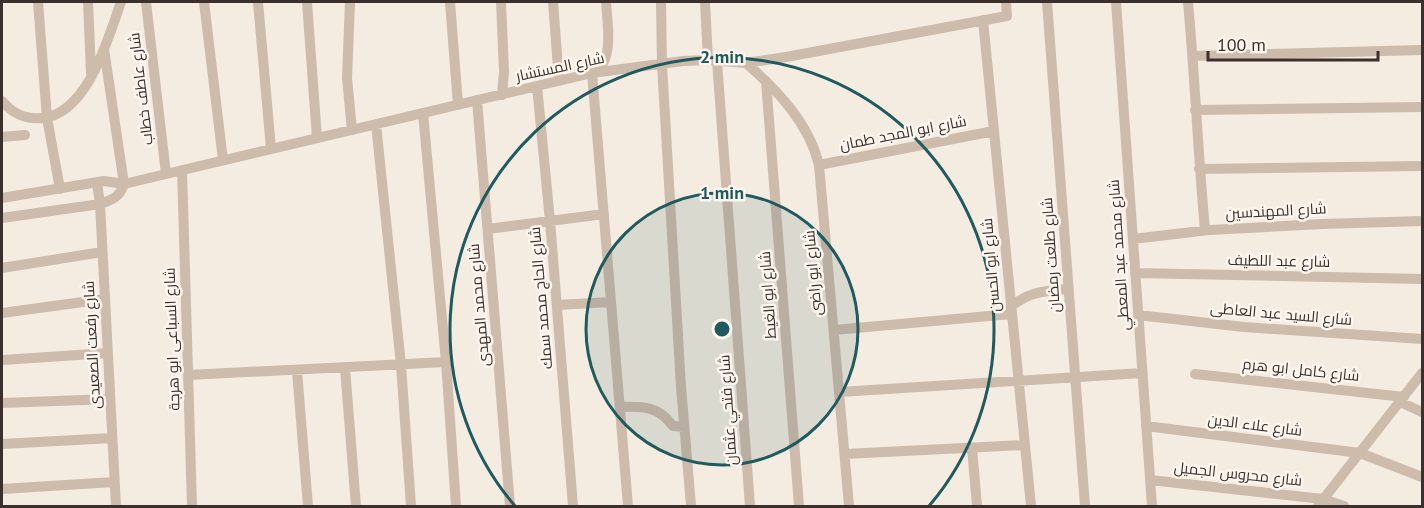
<svg xmlns="http://www.w3.org/2000/svg" width="1424" height="508" font-family="'PT Sans',Cairo,sans-serif">
	<style>
		.lines { fill: none; stroke-linecap: round; stroke-linejoin: round }
		.minor { stroke: #cdbbac; stroke-width: 10 }
		.ring { fill: none; stroke: #1f5a5e; stroke-width: 3 }
		.labels { text-anchor: middle; stroke-width: 5; stroke-linejoin: round; paint-order: stroke }
		.street-label { font-size: 15px; fill: #3b302b; stroke: #fbf5ee }
		.centre { fill: #1f5a5e; stroke: #fbf5ee; stroke-width: 3 }
		.ring-label { font-size: 18px; text-anchor: middle; font-weight: bold; fill: #1f5a5e; stroke: #fbf5ee; stroke-width: 5; stroke-linejoin: round; paint-order: stroke }
	</style>
	<rect width="100%" height="100%" fill="#f4ebe1"/>
	<g class="lines">
		<path class="minor" d="M38,2L47,118L60,189
			M88,2L91,73
			M146,2L166,174
			M204,2L223,160
			M258,2L271,149
			M307,2L317,138
			M350,2L347,78L352,130
			M450,2L458,105
			M501,2L504,72L502,95
			M553,2L559,81
			M606,2C607,18 612,49 603,63C600,67 596,70 592,73L628,506
			M661,2L662,65L681,387L691,506
			M705,2L708,60
			M1047,2L1085,506
			M1116,2L1152,506
			M1188,2C1195,78 1198,154 1205,230
			M983,20L1031,506
			M104,49L124,184
			M1193,56L1422,50
			M717,61L750,506
			M746,63C777,90 809,123 819,165L849,506
			M766,81L799,506
			M537,86L550,221L573,506
			M477,100L510,506
			M2,101C12,113 26,120 42,118C88,114 108,38 121,2
			M1195,110L1422,107
			M423,113L446,362L456,506
			M376,124L401,365L411,506
			M2,137L25,135
			M819,165L994,131
			M1199,169L1422,166
			M182,170L192,506
			M97,182L100,204L116,506
			M2,198L104,181L124,184L592,73L683,61L708,60L746,63L786,57L1007,16L1006,2
			M2,218L100,204C112,200 120,197 124,184
			M488,229L604,214
			M1133,239L1209,230L1322,224L1422,221
			M2,268L102,252
			M1135,273L1422,279
			M557,305L611,302
			M1010,307C1030,291 1045,291 1068,289
			M2,313L105,299
			M1138,315L1244,327L1422,339
			M834,330L1011,314
			M2,360L108,353
			M345,368L356,506
			M297,371L308,506
			M1195,374L1404,397
			M188,375L446,362
			M839,392L1142,373
			M1400,402L1422,412
			M2,403L110,399
			M620,407C643,406 658,406 673,426L684,427
			M1146,426L1360,453L1422,477
			M2,444L112,438
			M972,448L977,506
			M845,454L1025,445
			M1150,480L1323,499L1344,506
			M2,489L114,482
			M1318,506L1422,373"/>
	</g>
	<circle cx="722" cy="329" r="136" fill="#1f5a5e" fill-opacity=".12"/>
	<g class="ring">
		<circle cx="722" cy="329" r="136"/>
		<path d="M515 506A272 272 0 1 1 929 506"/>
	</g>
	<g class="labels">
		<g class="street-label">
			<text transform="translate(560 67) rotate(-12)" y="5">شارع المستشار</text>
			<text transform="translate(141 89) rotate(-97)" y="5">شارع عاطف خطاب</text>
			<text transform="translate(903 133) rotate(-11)" y="5">شارع ابو المجد طمان</text>
			<text transform="translate(1276 211) rotate(-3)" y="5">شارع المهندسين</text>
			<text transform="translate(1051 255) rotate(-94)" y="5">شارع طلعت رمضان</text>
			<text transform="translate(1119 255) rotate(-94)" y="5">شارع محمد عبد المعطي</text>
			<text transform="translate(1279 261) rotate(1)" y="5">شارع عبد اللطيف</text>
			<text transform="translate(991 265) rotate(-95)" y="5">شارع ابو الحسن</text>
			<text transform="translate(813 273) rotate(-95)" y="5">شارع ابو راضى</text>
			<text transform="translate(768 295) rotate(-94)" y="5">شارع ابو الغيط</text>
			<text transform="translate(541 298) rotate(-95)" y="5">شارع الحاج محمد سمك</text>
			<text transform="translate(479 305) rotate(-95)" y="5">شارع محمد المهدى</text>
			<text transform="translate(1281 314) rotate(5)" y="5">شارع السيد عبد العاطى</text>
			<text transform="translate(172 339) rotate(-92)" y="5">شارع السباعى ابو هرجة</text>
			<text transform="translate(92 345) rotate(-93)" y="5">شارع رفعت الصعيدى</text>
			<text transform="translate(1301 370) rotate(6)" y="5">شارع كامل ابو هرم</text>
			<text transform="translate(728 410) rotate(-94)" y="5">شارع فتحي عثمان</text>
			<text transform="translate(1255 425) rotate(7)" y="5">شارع علاء الدين</text>
			<text transform="translate(1238 474) rotate(6)" y="5">شارع محروس الجميل</text>
		</g>
	</g>
	<circle cx="722" cy="329" r="9" class="centre"/>
	<g class="ring-label">
		<text x="722" y="63">2 min</text>
		<text x="722" y="199">1 min</text>
	</g>
	<rect width="1424" height="508" fill="none" stroke="#3b302b" stroke-width="6"/>
	<path d="M1208 51v9h170v-9" fill="none" stroke="#3b302b" stroke-width="3"/>
	<text x="1217" y="51" font-size="18" fill="#3b302b" stroke="#fbf5ee" stroke-width="4.5" paint-order="stroke">100 m</text>
</svg>
